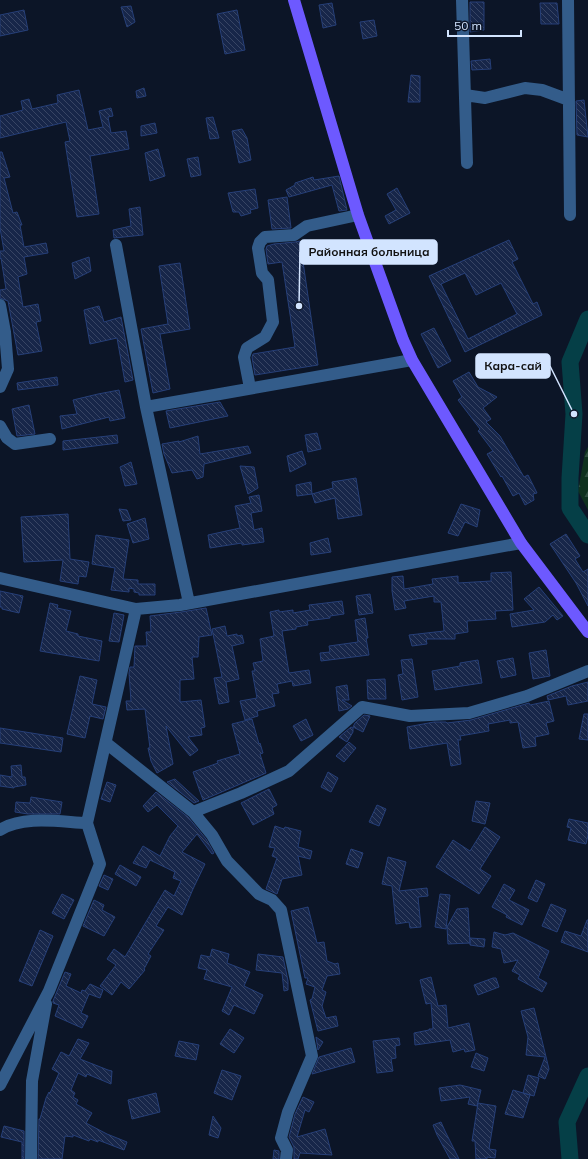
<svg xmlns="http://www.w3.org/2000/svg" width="588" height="1159" font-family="Mulish,sans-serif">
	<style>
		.forest { fill: url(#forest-firs) }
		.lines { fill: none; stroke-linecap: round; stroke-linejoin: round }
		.river { stroke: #053f47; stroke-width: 17 }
		.building { fill: url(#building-back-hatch); stroke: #263f78; fill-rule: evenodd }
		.minor { stroke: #335c8a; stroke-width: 12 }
		.major { stroke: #6d59ff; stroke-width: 12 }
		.leader { fill: none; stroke: #d2e4ff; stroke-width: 1.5 }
		.callout-dot { fill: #d2e4ff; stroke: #0c1527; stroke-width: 1.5 }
		.callout { fill: #d2e4ff; stroke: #d2e4ff; stroke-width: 1.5 }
		.callout-label { font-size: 12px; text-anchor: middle; font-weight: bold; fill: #111 }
	</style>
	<defs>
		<pattern id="forest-firs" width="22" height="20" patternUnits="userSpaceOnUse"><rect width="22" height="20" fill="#0f311f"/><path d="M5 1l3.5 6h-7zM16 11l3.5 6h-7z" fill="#314f41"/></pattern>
		<pattern id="building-back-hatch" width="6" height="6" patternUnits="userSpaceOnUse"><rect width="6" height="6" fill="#172649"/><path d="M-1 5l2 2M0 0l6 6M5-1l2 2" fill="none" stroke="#384564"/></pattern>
	</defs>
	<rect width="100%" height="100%" fill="#0c1527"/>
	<path class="forest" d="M588,447V510L578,491L585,452Z"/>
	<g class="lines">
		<path class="river" d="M588,319L570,362L574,414L570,478V508L588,535
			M570,1159L567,1122L588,1076"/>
	</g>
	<path class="building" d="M470,2H484V30L470,32Z
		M332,3L336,25L323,28L319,5Z
		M540,3H557L559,24H541Z
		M131,6L135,22L127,27L121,7Z
		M24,10L28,30L0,36V15Z
		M237,10L245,50L225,54L217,14Z
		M374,20L377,36L363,39L360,22Z
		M490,59L491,69L472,70L471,61Z
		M411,75L420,76V102H408Z
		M144,88L146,96L137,98L136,91Z
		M79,90L88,130L103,127L99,111L111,108L113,116L108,117L111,133L126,131L129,149L90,156L99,214L77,217L65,142L70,141L66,122L0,138V116L23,110L21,101L29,99L32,109L58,103L57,95Z
		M584,100L588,137L577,135L576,101Z
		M213,117L219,138L210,139L206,118Z
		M155,123L157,133L141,136V126Z
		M242,129L247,138L251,160L239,163L232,131Z
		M158,149L165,176L150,181L145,153Z
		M0,152H2L10,177L4,178L13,213L17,212L22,225H20L24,247L46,243L48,253L24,257L27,274L18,277L23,307L38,304L41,321L36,322L42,351L18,355L8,301L0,298V290L6,289L1,258L0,259V251H4L0,228Z
		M198,157L201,175L191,177L187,159Z
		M339,176L347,210L339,211L332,185L289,197L286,190L295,185V183L313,177L314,180Z
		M397,188L410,213L389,224L385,216L396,210L387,194Z
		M255,189L258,208L250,210L251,213L241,216L239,212H233L228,193Z
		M287,197L291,228L272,229L268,200Z
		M140,207L143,235L114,238L113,230L131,226L129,209Z
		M509,240L518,259L512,262L533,304L537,302L542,315L465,352L429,276ZM465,273L476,295L501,283L517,314L468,339L441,284Z
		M300,241L318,365L255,375L252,357L253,354L295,347L282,262L268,264L266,249L267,246L274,244L295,242Z
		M89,257L91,271L75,279L72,263Z
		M180,263L190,329L160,334L170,389L153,393L141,329L168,324L159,266Z
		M99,306L104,322L121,317L133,380L125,382L117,338L90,344L84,310Z
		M434,328L451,361L438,368L421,334Z
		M469,372L478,387L497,397L483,408L491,419L486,422L500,436L524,477L528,475L537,493L533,494L534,500L525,505L519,493L513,496L502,476L501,477L487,454L493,451L478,431L480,429L458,400L462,397L453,381Z
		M57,377L58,385L18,390L17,383Z
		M119,390L125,418L110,421L109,417L62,429L60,416L77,414L73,400L98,394Z
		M220,402L228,416L170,428L166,411Z
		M29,405L35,434L17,436L12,409Z
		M317,433L321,449L308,452L305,435Z
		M117,435L118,443L63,450V441Z
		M198,436L200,454L248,446L251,453L204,464L203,477L197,479L192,470L172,473L164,454L162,444L179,441V442Z
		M302,451L306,464L290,472L287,456Z
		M131,462L137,484L125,486L120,467Z
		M240,466L254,467L258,488L248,494Z
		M356,478L362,515L338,519L335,498L315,503L312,494L333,488L332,482Z
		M311,482L312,494L297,496L296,485Z
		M259,495L262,511L251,513L254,530L262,528L264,542L242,545V543L210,548L208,535L240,528L235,506L251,503L249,497Z
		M461,504L480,510L477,527L465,522L458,536L448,533Z
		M119,509L127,510L131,520L123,521Z
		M68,514L70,559L89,562L86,577L79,576L78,584L60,581L63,560L24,562L21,517Z
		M145,518L149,539L133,543L127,524Z
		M566,534L580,556L575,559L583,572L588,569V606L576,583L550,544Z
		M96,535L129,540L123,579L138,580V584H155V595H139V593L134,592V589L129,588V592L111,590L115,568L92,564Z
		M328,538L331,552L311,555L310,543Z
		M511,572L513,610L495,611L496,619L467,621L468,632L455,634V639H426L427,644L412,646L409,635L444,631L441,602H434V596L404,601L406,608L395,610L392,591V577L403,576L404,589L433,584L432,579L458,576V583L491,581V573Z
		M539,587L563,616L557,620L553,615L545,622L512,627L510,614L534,610L524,599Z
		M0,591L23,596L19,613L2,609V607H0Z
		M370,594L373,613L359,615L356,596Z
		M342,601L344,614L330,616V618L307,621L308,625L296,627V629L282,631L289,673L309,670L311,683L293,686L292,681L277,684L279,693L272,694L275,706L257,711L258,716L245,720L240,701L257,698L252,671H255L253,663L263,661L260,639L274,636L270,612L279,610V612L293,610V613L310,610L309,605Z
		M50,603L58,605L57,608L71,611L66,631L78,634V636L102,641L99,661L40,651Z
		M206,608L212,635L199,637L198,657H192L194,679L180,680V702L201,700L205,727L201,728L202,735L188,737L198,750L190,756L166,726L173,764L157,773L151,761L148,748H150L145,709L127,710L126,701H131L129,673L130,667H134L135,646H147L146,632H151L150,616L181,612Z
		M114,613L124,615L119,642L109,641Z
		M365,618L368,638H366L369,655L321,661L320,653L330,652L329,646L358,642L355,620Z
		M225,626L227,636L237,634V636L242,635L244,643L232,646L239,679L226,682L229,702L219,704L214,678L222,677L212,629Z
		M546,650L550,676L533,679L529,653Z
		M513,658L516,675L501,678L497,661Z
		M412,659L418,697L402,700L398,675L403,674L401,660Z
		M478,660L482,683L435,690L432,671L460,666V663Z
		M80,676L97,680L92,704L106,707L103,719L90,716L85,738L67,734Z
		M385,679L386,699H368L367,680Z
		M588,682V701L568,705L566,696L548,700L547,696L572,686Z
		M347,685L349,700H342L352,706L348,709L339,711L336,687Z
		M549,701L554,721L546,723L549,734L535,737L536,746L523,748L518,722L510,723V720L488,724L489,731L460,736L461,740H458L461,764L451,766L447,743L410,749L407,727L434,722H446L447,723L471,720L529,703L530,705Z
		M584,714H588V740L579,739Z
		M364,715L370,716L363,732L353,727L355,723Z
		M252,719L259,744L260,743L263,753L260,754L266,773L203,800L193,772L218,763L217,761L240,754L232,724Z
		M306,719L313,735L301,741L293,726Z
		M351,727L353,728V732L347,742L339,737Z
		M0,728L63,738L61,752L0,743Z
		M349,742L356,748L344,762L336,756Z
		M21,765L22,777H25L26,785L14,787V788L0,786V775L12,777L11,766Z
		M328,772L338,778L331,792L321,787Z
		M175,779L199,801L194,803L167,782Z
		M107,782L116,785L110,802L101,799Z
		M269,789L277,805L272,808L274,814L253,825L241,803Z
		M156,792L188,817L206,839L214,853L212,854L197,834L182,852L205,864L193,889L182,915L168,907L156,926L164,930L148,954L151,956L144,969L145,970L129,989L121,982L112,995L100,986L116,965L107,959L114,949L125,957L165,890L174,896L181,881L173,878L175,872L150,860L146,868L133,863L143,846L160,856L170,836L178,826L157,805L148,812L143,806Z
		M31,797L62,802L60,814H28L15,812L16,802L30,803Z
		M476,801L490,803L485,824L472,821Z
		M377,805L386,809L379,826L369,822Z
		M569,819L588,823V835L586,844L568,840L571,828L567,827Z
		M275,826L284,829L285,827L301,831L298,847L312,851L310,859L298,856L302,875L282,879L277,894L266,889L277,858L272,856L275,848L269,847Z
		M485,827L500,837L480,869L491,876L479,894L436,867L453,840L470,851Z
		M351,849L363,853L358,868L346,864Z
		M388,857L406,862L399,891L427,888L428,896L418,897L421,927L410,928L409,922L396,924L392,886L382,884Z
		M120,865L141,877L136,886L115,874Z
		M104,875L113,879L108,890L99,886Z
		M536,880L545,884L537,902L528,898Z
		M504,884L515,890L509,900L529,910L522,925L506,917L507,915L492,907Z
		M62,894L74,900L64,919L52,913Z
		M440,894L450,895L446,929L435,927Z
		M94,900L104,905L102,910L115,917L104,936L83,926Z
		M551,904L566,910L557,932L542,926Z
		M308,907L317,943L324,942L327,961L335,964L338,963L340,974L327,976L322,990L326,992L322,1006L326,1018L336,1016L338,1026L318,1031L310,1000L312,999L315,987L306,984L308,978H305L291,911Z
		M468,908L470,943L448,944L447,927L457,909Z
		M587,920H588V952L561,942L565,931L581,936Z
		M40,930L53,936L32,986L19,981Z
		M494,932L505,935L513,933L549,951L538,978L547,983L542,992L518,979L520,975L512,971L518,960L504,963L501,949L492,947Z
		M470,938L485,939L484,947L470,945Z
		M212,949L229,954L227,963L250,972L244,986L263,995L254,1014L234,1005L229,1015L222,1011L232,987L204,979L207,970L198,968L201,955L210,957Z
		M258,954L283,957L288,981V990L284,991L282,973L256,970Z
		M65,972L71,974L66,986L81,993L82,990L85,991L90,984L103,990L100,998L89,994L81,1013L88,1016L82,1028L55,1016L59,1005L53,1003V1001Z
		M431,977L438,1006L446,1005L448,1028L469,1023L475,1050L465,1052L464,1049L453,1052L450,1040L415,1045L414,1033L429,1030V1029H433L431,1003L426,1004L420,980Z
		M493,978H496L499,987L478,995L474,985Z
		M534,1008L549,1069L545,1079L538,1076L545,1057L526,1055L528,1037L521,1011Z
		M230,1029L244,1038L234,1053L220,1044Z
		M316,1037L323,1042L318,1050Z
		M399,1038L400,1045L395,1046L396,1058L391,1059L393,1071L377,1073L373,1041Z
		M78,1039L89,1043L80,1059L108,1070L112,1071L111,1084L87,1074L86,1077L78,1073L71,1090L75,1093L73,1097L78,1100L76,1104L92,1113L86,1123L107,1134L127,1142L124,1150L98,1140V1142L90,1139L89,1141L73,1135V1137L65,1136L62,1159H38L39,1119H40L46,1098L49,1092L50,1093L59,1073L52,1069L61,1052L69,1056Z
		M179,1041L199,1045L196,1060L175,1056Z
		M351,1048L355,1062L312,1074L319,1057Z
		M476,1053L488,1058L484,1071L471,1067Z
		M222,1070L241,1076L232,1100L214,1093Z
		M528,1075L539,1078L534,1096L523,1093Z
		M460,1085L481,1090L477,1106L468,1104L470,1097L441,1101L439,1088Z
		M513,1090L530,1095L523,1118L505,1114Z
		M156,1093L160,1112L132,1119L128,1100Z
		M303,1097L314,1102L309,1112L305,1110L297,1137L325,1129L332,1155L300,1153L298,1159H294V1147L289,1137L295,1114Z
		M478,1103L496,1106L489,1149L496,1150L495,1158L487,1157V1159H476L475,1141H472Z
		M213,1116L221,1128L218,1138L209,1135Z
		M441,1122L445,1131L459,1159H450L437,1135L433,1125Z
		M4,1126L24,1131V1159H22V1142L1,1137Z
		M274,1150L279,1151V1159H273Z"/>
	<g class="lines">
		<path class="minor" d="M462,0L467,163
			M568,0L570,215
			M465,95L485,98L525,88L542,90L569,100
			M116,245L146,407L189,603
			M0,305L5,332L8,369L0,387
			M250,388L244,357L247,348L265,337L273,322L268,280L262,273L258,248L260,242L265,237L294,235L307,226L358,215
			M146,407L412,360
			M0,426L7,438L15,444L50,439
			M0,578L136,609L180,605L521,543
			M106,743L193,812L212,835L227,861L259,894L272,900L281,910L312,1056L288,1112L281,1138L287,1150L286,1159
			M193,812L241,793L289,771L362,707L410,716L469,713L527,696L588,671
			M0,830C23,815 61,822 87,823
			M0,1085L49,991L100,864L87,823L136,609
			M31,1159L32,1081L46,1004"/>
		<path class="major" d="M294,0L358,215L403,340L412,360L521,543L588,632"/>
	</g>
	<path class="leader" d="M299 306L300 252M574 414L550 366"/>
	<g class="callout-dot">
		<circle cx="299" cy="306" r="4"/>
		<circle cx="574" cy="414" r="4"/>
	</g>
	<g class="callout">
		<rect x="300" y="240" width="137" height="24" rx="4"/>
		<rect x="476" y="354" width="74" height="24" rx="4"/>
	</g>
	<g class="callout-label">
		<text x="369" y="256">Районная больница</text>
		<text x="513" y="370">Кара-сай</text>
	</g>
	<path d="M448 30v6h73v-6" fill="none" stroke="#d2e4ff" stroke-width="2"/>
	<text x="454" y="30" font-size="12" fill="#d2e4ff" stroke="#0c1527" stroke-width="3" paint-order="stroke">50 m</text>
</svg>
